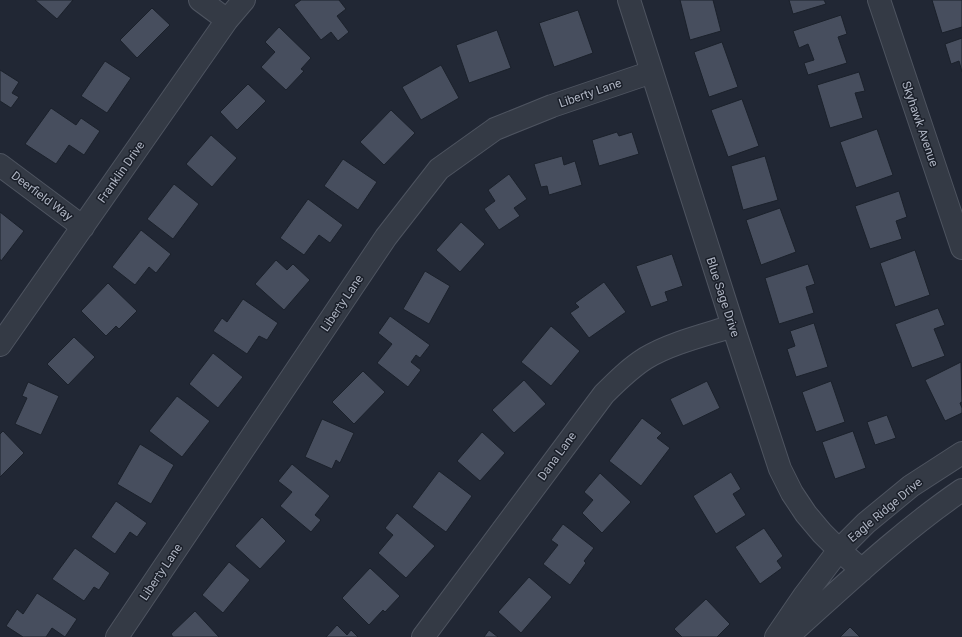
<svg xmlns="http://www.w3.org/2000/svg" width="962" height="637" font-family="Roboto,sans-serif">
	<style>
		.building { fill: #474e5e; stroke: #1b212b }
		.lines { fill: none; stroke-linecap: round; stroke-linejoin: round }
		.minor-casing { stroke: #4e5460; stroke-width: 24 }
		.minor { stroke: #343a45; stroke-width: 22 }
		.labels { text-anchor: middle; stroke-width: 3; stroke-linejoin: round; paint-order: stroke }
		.street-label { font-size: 12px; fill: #aeb4c2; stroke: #1a1f29 }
	</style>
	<rect width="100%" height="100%" fill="#212734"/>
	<path class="building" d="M35,0H73L57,19Z
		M301,0H339L346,9L337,16L349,32L338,41L331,32L321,40L294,5Z
		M680,0H713L721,31L690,40Z
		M789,0H824L826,4L793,14Z
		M932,0H962V27L942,33Z
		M152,8L170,25L137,58L120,40Z
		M578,10L593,53L554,67L539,23Z
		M841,15L847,34L838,37L847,63L808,75L804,63L814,60L808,44L799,48L793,31Z
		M279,27L311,58L301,69L304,71L286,90L261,67L275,52L265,42Z
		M497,30L511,68L469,83L456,45Z
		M962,38V72L959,61L951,64L945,44Z
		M722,42L738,87L709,97L694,52Z
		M105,61L131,78L107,113L81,96Z
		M441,65L459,98L421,120L402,87Z
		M0,70L19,82L12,93L19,97L11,108L0,101Z
		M859,72L865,91L855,93L863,118L830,128L817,85Z
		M248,84L266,101L237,130L220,112Z
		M742,99L759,146L728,157L711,110Z
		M51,108L76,125L81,118L100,131L84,155L69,145L56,164L25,144Z
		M391,110L415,133L384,165L360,142Z
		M877,129L893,175L856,188L840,142Z
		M617,132L619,136L632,132L639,154L599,166L592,140Z
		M211,135L237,158L212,187L186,164Z
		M562,156L564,165L575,161L582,185L549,195L547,186L541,187L534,164Z
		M765,156L778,200L743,210L731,166Z
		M343,159L377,182L358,210L324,186Z
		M509,174L527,199L514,208L520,216L499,230L484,209L495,201L488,190Z
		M174,184L199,204L173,239L147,219Z
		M899,191L907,217L896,221L902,239L870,249L855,206Z
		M308,199L343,225L330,243L319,235L304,255L280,238Z
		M780,208L796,252L761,265L746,220Z
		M0,212L24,231L1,261L0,259Z
		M461,222L485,244L460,272L436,250Z
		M141,230L171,254L156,273L149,267L135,285L112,267Z
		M915,250L930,295L895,307L880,263Z
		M672,254L683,286L665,292L668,301L651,307L636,266Z
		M276,260L287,270L293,264L310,280L284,310L255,284Z
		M808,264L815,284L806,287L814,313L779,324L765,278Z
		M425,271L450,286L429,324L403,309Z
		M604,282L626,312L589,338L570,313L579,307L575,303Z
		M108,283L137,311L119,329L116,326L106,336L81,311Z
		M243,299L278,323L267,340L259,336L247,354L213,331L222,318L227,322Z
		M938,308L945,325L934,329L945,356L912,368L895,324Z
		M390,316L430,345L420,358L416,355L411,362L421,370L408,387L377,363L392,344L378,333Z
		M814,323L828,367L796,377L787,349L795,346L790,331Z
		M551,326L580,351L551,386L521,362Z
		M74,337L95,357L68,385L47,364Z
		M213,353L243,377L218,408L189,384Z
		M961,362L962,402L960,403L962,408V413L945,421L925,380Z
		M363,371L385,392L354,424L332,402Z
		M524,380L546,404L514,433L492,410Z
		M707,381L720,408L683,426L670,399Z
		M831,381L845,422L816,432L802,392Z
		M28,382L59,396L41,435L15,424L27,398L22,396Z
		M177,396L210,421L182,457L149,431Z
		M887,415L896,438L875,445L867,422Z
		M642,418L662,433L657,438L670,448L641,486L609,461Z
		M322,419L354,433L340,463L336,460L332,469L305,457Z
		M3,431L24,453L0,477V434Z
		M853,431L866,468L835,479L822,442Z
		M482,432L505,453L480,481L457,461Z
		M140,444L174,465L151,504L117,484Z
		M292,464L330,496L315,515L321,520L311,532L280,506L292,492L278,481Z
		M439,471L472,496L446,532L412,507Z
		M731,472L741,489L733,494L746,515L716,534L693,496Z
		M600,473L631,502L602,533L582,513L593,500L584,492Z
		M116,501L147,523L137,537L130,532L115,554L91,537Z
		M397,513L435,546L406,578L378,553L393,535L385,528Z
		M262,517L286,541L260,569L235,546Z
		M563,524L594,548L584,561L586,563L570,585L543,564L558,545L551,540Z
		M764,528L783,556L777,561L782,568L760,584L735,547Z
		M75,548L110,573L99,590L94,587L84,601L52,579Z
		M229,562L250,580L223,613L202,595Z
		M370,568L400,596L385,612L383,610L369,625L342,598Z
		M529,577L552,597L521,633L498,612Z
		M37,593L77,619L65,637L52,628L46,637H23L6,626L17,609L23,614Z
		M706,599L730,624L717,637H682L674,629Z
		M195,611L219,637H173L171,634Z
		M337,625L347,635L351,630L358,637H326Z
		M850,627L860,637H840Z
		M489,630L498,637H484Z"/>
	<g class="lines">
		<defs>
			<path id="minor" d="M200,0L227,20
				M629,0L733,326L780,469L792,493L806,514L822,533L839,550L862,570
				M879,0L962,248
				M0,165L83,227
				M0,345L227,20L244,0
				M117,637L386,237L439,169L495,129L552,106L652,72
				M423,637L604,394C617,381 630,368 646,358C671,343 705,335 733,326
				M776,637L804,596L839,550L866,523L911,486L962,453
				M787,637C844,586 899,533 962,490"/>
		</defs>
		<use href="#minor" class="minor-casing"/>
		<use href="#minor" class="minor"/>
	</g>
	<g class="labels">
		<g class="street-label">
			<text transform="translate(590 93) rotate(-19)" y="4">Liberty Lane</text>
			<text transform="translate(920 124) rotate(71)" y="4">Skyhawk Avenue</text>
			<text transform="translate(121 172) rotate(-55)" y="4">Franklin Drive</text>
			<text transform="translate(42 196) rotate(37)" y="4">Deerfield Way</text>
			<text transform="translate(723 297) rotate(72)" y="4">Blue Sage Drive</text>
			<text transform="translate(342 303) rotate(-56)" y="4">Liberty Lane</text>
			<text transform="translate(557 456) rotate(-54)" y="4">Dana Lane</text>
			<text transform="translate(885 510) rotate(-40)" y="4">Eagle Ridge Drive</text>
			<text transform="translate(161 572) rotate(-56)" y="4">Liberty Lane</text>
		</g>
	</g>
</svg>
